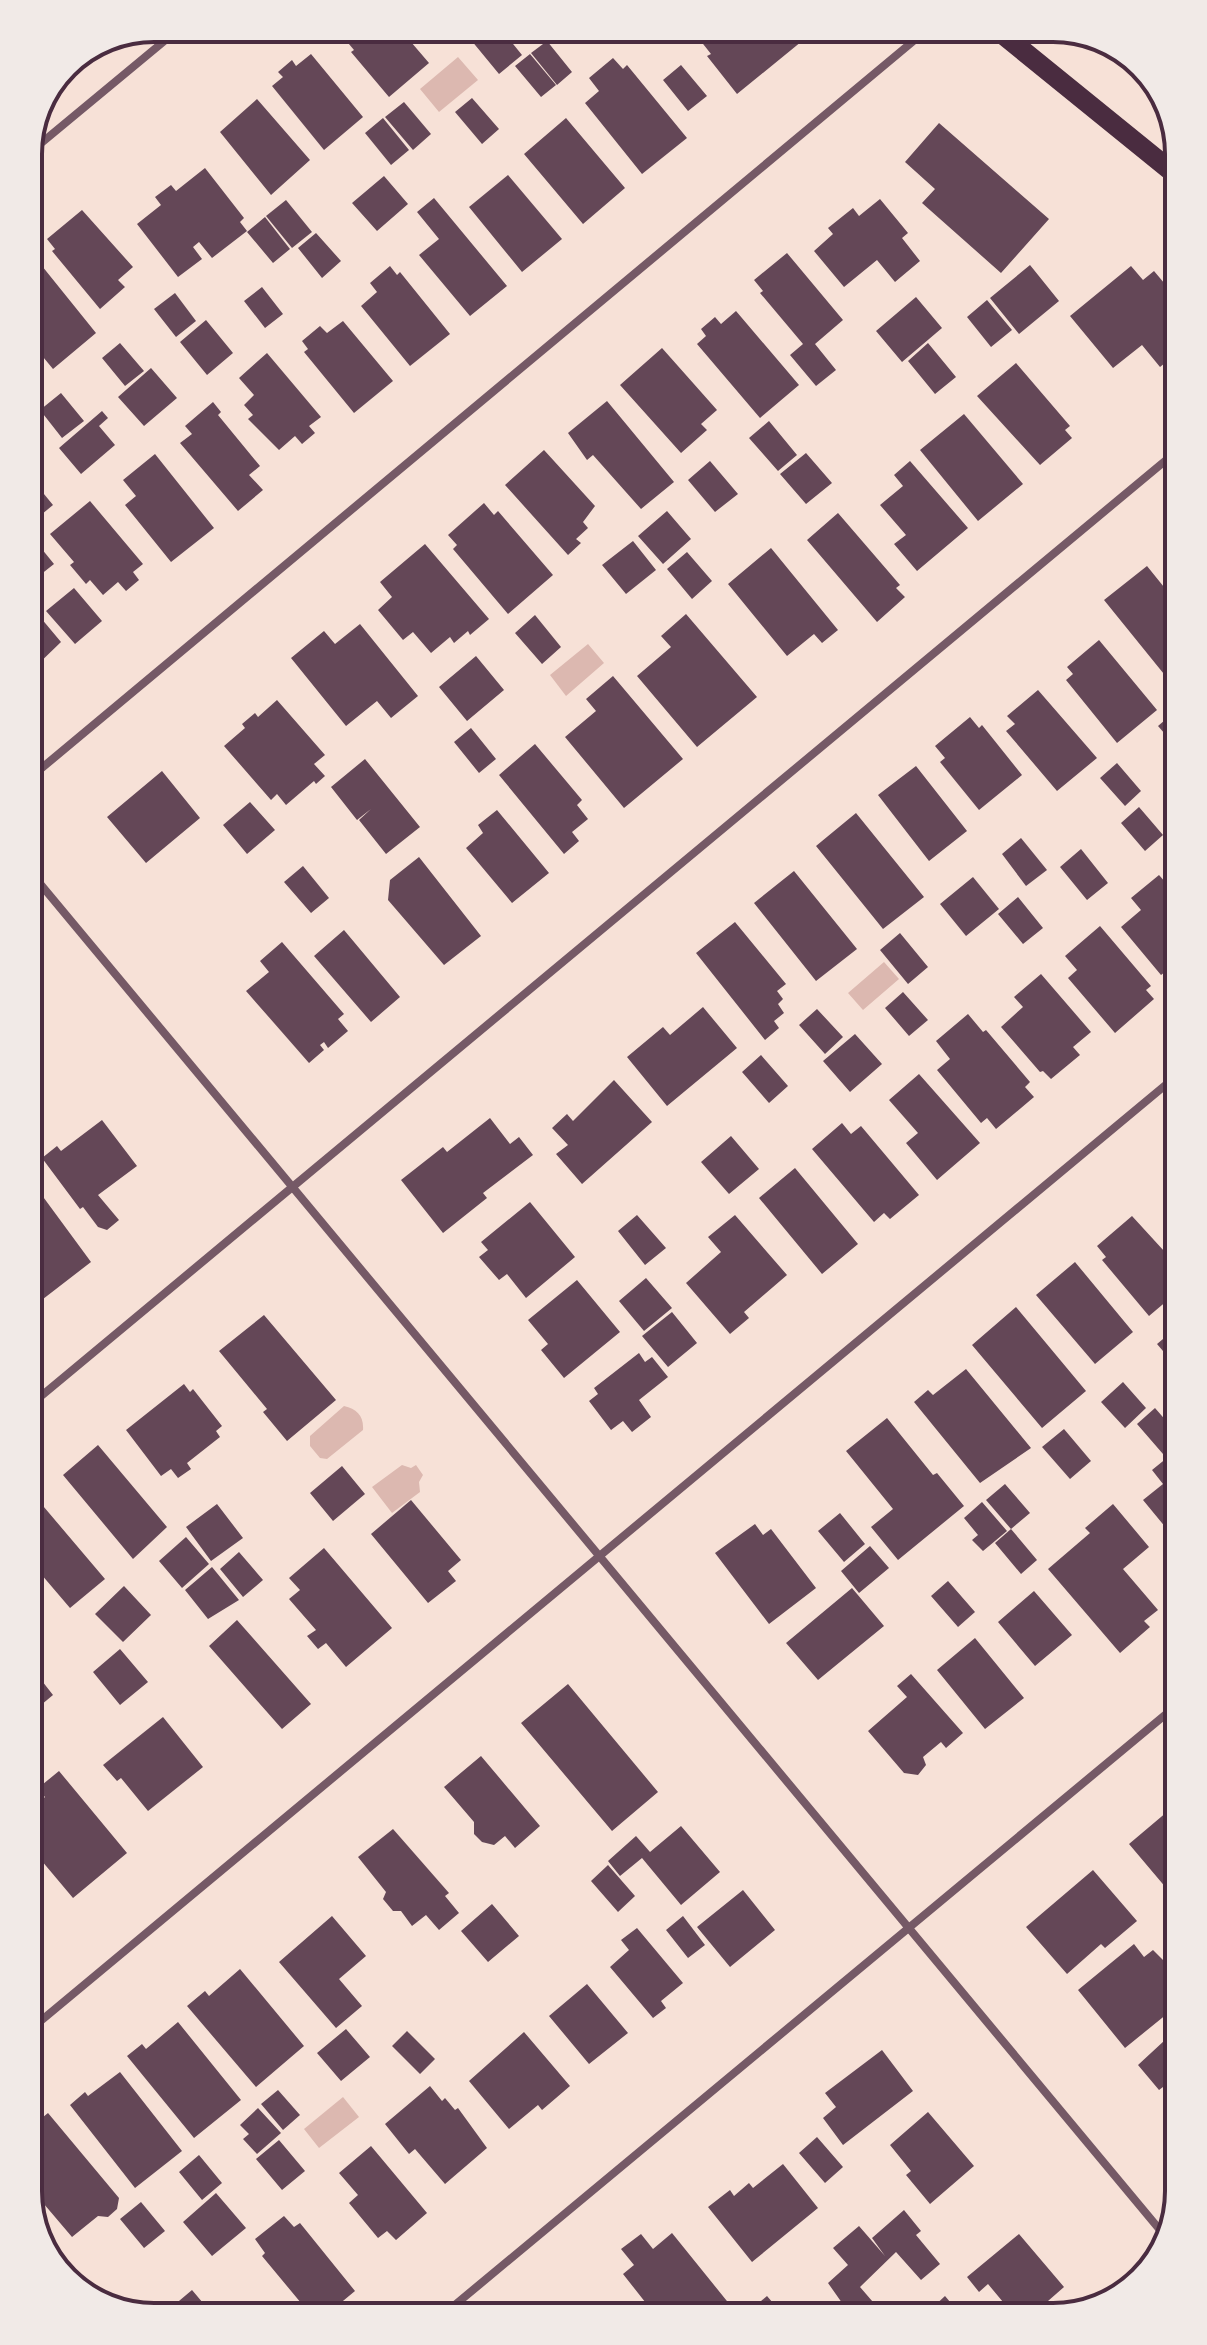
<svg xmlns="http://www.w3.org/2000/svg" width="1207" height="2345" font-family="Karla,sans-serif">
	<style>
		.water { fill: #dcb8b0 }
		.building { fill: #644757 }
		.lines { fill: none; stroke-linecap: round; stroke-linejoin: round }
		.minor { stroke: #755966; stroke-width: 8 }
		.primary { stroke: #4a2c40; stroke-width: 20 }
		.rim { fill: none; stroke: #4a2c40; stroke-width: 4 }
	</style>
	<rect width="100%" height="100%" fill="#f7e1d7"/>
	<path class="water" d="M458,57L478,80L439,112L420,89Z
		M588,644L604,663L566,696L550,675Z
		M884,962L899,979L863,1010L848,993Z
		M344,1406C357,1409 364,1416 363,1430L327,1459L320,1458L310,1446V1436Z
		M402,1465L411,1468L416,1465L423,1475L419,1482L420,1492L392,1513L372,1487Z
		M343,2097L359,2117L319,2148L304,2129Z"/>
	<path class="building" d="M342,28H399L429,63L389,97L351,52L354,50L338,31Z
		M485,28H500L522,55L499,74L471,40Z
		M705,28H800L807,37L737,94L707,56L711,54L696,35Z
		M547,41L572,72L557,85L531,53Z
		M311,54L363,117L324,150L272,86L283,77L278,72L292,60L296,66Z
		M530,54L556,85L541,97L515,66Z
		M613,58L623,69L627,65L687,138L642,174L585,103L599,91L589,78Z
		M681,65L707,96L688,111L663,80Z
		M472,98L499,129L482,144L455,112Z
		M257,99L310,160L271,195L220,132Z
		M404,102L431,134L413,150L385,117Z
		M383,118L409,150L391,165L365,133Z
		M566,118L625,188L583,224L524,154Z
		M939,123L1049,219L1001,273L922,203L935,189L905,162Z
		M205,168L244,218L240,222L247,231L212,258L199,242L193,247L202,259L178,277L137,224L161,205L155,197L171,185L176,191Z
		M508,175L562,239L522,272L469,207Z
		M384,176L408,204L377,231L352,203Z
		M434,198L507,286L470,316L419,255L439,239L417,212Z
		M880,199L908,233L902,238L920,261L895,282L877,260L844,287L814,251L833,234L828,228L853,208L859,216Z
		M286,200L312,232L292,248L266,216Z
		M82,210L133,267L118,280L125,287L100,309L52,251L55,249L47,239Z
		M265,217L290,249L273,263L247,232Z
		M316,233L341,261L322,278L298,248Z
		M787,253L843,320L815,344L836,370L816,386L790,355L803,344L760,293L763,291L754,280Z
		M1030,265L1059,301L1019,334L990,298Z
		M42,266L96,333L53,369L29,340V277Z
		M390,266L397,275L400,272L450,334L410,366L361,306L377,292L370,283Z
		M1131,266L1143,280L1154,271L1170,290V359L1160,367L1142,345L1113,368L1070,316Z
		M262,287L283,314L265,328L244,301Z
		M175,293L196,321L176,337L154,309Z
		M916,297L942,328L902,362L876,331Z
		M987,300L1012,330L991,347L967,317Z
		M736,311L799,385L760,418L697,344L706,336L701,329L715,317L721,324Z
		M206,320L233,353L207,375L180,342Z
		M343,321L393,381L354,413L304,352L308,349L302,341L320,326L327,333Z
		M120,343L144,371L125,386L102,358Z
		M928,343L956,377L935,394L908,361Z
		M662,348L717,410L701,424L707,430L681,453L620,385Z
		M267,353L321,417L309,426L315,433L302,444L295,436L279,450L248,419L253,415L244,405L254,395L239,378Z
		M1016,363L1070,426L1065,430L1072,438L1040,465L977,396Z
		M151,368L177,398L144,426L118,397Z
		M29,373L38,383L29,390Z
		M61,393L84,421L62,438L40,410Z
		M607,401L674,482L641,509L593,455L587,460L568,433Z
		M213,402L221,412L218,415L260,466L249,475L263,490L238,511L180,443L192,434L185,426Z
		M102,411L108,418L99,426L115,445L81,474L59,448Z
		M964,414L1023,484L978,521L920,450Z
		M769,421L797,455L778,471L749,438Z
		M544,450L595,506L583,522L588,528L576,539L581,543L568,555L505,485Z
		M806,453L832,483L806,504L780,474Z
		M155,454L214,528L171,562L125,505L136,496L123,480Z
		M710,461L738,494L715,512L688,480Z
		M910,461L968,528L917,571L894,544L906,535L880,505L903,486L894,475Z
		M30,477L53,505L30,524Z
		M90,501L143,564L133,572L139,580L126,591L118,582L103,595L90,580L86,584L70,565L74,562L50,534Z
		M484,503L494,515L498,511L553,575L508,614L453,549L457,545L448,535Z
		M667,511L691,539L663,564L638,536Z
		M838,513L900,585L896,588L905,597L877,622L807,540Z
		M633,541L656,570L626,594L602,565Z
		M425,544L489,619L470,635L468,631L454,643L450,637L431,653L413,632L403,640L378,610L392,597L380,582Z
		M41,548L54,564L30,583V557Z
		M771,548L838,630L822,643L814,634L787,656L728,584Z
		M687,552L712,581L692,599L667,569Z
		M1147,566L1172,597V684L1104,600Z
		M74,588L102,621L75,644L46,611Z
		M30,605L61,642L31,671V665Z
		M686,614L757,697L697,747L637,676L671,647L661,636Z
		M535,615L561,647L542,664L515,633Z
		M360,624L418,696L391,718L377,701L346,726L291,658L324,631L335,644Z
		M1099,640L1157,710L1117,743L1066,680L1073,674L1067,667Z
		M476,656L504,690L467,721L439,687Z
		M613,676L683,759L624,808L565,737L596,711L586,699Z
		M1038,690L1097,758L1057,791L1006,731L1015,724L1007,716Z
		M277,700L325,755L314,764L325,776L316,784L314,781L286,805L277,794L271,800L224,746L245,728L242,724L255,713L258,717Z
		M1172,714V742L1158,726Z
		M970,717L979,728L982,725L1022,775L979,810L940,762L945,758L935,746Z
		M471,728L496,759L479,773L454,742Z
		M535,744L582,800L577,805L588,819L572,832L579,841L564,854L499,775Z
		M365,759L420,827L386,854L359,820L371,809L357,820L331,787Z
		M1117,763L1141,791L1125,806L1100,778Z
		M916,766L967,831L929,861L878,795Z
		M162,771L200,818L146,863L107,817Z
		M250,802L275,830L247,854L223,825Z
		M1139,807L1163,835L1145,851L1121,823Z
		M497,810L549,873L512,903L466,848L483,833L478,825Z
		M856,813L924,897L883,929L816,846Z
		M1021,838L1047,870L1026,886L1002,854Z
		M1081,849L1108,883L1087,900L1060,867Z
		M419,857L481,936L444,965L388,900L390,880Z
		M303,866L329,898L311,913L284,882Z
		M794,871L857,949L816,981L754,903Z
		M1159,875L1173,891V982L1165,972L1161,975L1121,927L1141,910L1131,898Z
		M973,877L999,909L966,936L940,904Z
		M1018,897L1043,928L1023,944L998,914Z
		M735,922L786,984L777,991L783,999L778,1004L784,1013L774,1021L779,1028L765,1040L696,953Z
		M1100,926L1151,986L1146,990L1154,999L1115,1033L1068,978L1077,970L1065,956Z
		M344,930L400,997L371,1022L314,956Z
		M900,933L928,967L908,984L880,950Z
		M282,942L344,1014L338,1019L348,1031L328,1048L324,1042L320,1045L324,1050L309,1063L246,991L269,972L260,961Z
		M1041,974L1091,1032L1073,1047L1080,1055L1051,1079L1043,1071L1040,1072L1001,1027L1023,1007L1014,997Z
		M903,992L928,1020L909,1036L885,1008Z
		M703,1007L737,1048L667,1106L627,1057L663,1027L670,1035Z
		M817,1009L843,1037L825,1054L799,1025Z
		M968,1014L983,1032L986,1030L1030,1082L1025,1087L1034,1097L996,1129L987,1118L981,1123L937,1070L950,1059L936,1041Z
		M855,1034L882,1064L850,1092L823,1061Z
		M761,1055L788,1086L769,1103L742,1072Z
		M919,1074L980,1143L937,1180L906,1143L918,1133L889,1100Z
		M614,1080L652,1122L582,1184L556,1154L568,1145L552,1128L567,1114L573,1121Z
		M490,1118L510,1144L519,1137L533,1155L483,1193L487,1198L443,1233L401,1180L443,1147L447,1152Z
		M102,1120L137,1166L98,1195L119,1220L107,1230L98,1227L83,1207L80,1209L42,1158L57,1146L61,1151Z
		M842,1123L851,1134L861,1126L919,1195L890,1219L884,1213L874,1222L812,1149Z
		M731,1136L759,1169L729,1194L701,1162Z
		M795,1168L858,1244L822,1274L759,1198Z
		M33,1194L36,1198L41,1194L91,1262L34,1306Z
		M530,1202L575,1257L526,1298L507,1274L499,1280L479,1257L488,1250L481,1242Z
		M637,1215L666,1248L645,1265L618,1231Z
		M735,1215L787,1275L744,1312L749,1318L730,1334L686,1283L721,1252L708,1237Z
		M1132,1216L1175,1263V1294L1149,1316L1102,1260L1106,1257L1097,1246Z
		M1075,1262L1133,1332L1095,1364L1036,1295Z
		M646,1278L672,1308L644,1331L619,1301Z
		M577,1280L620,1332L564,1378L541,1350L548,1344L528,1320Z
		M1016,1307L1086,1391L1042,1428L972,1345Z
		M672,1312L697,1343L668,1367L642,1336Z
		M264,1315L336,1400L287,1441L263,1412L267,1409L219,1351Z
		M1175,1329V1365L1157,1344Z
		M639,1353L645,1362L652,1357L668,1377L639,1400L651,1417L632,1432L623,1421L611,1430L589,1401L598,1394L594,1388Z
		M966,1369L1031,1448L980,1483L914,1402L928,1390L933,1395Z
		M1123,1382L1146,1408L1125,1428L1101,1402Z
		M184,1384L190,1392L193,1389L222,1426L216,1431L220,1437L187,1463L191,1469L178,1478L171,1469L161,1476L126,1430Z
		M1155,1408L1175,1431V1444L1163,1454L1137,1424Z
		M887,1418L933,1475L937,1473L964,1506L898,1560L871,1527L893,1509L846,1451Z
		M1064,1429L1091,1461L1070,1479L1042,1447Z
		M98,1445L167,1527L133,1559L63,1475Z
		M1173,1453L1176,1456V1540L1143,1500L1163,1484L1152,1470Z
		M342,1466L365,1494L333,1521L310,1493Z
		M1005,1484L1030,1513L1011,1529L986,1500Z
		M38,1500L105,1579L70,1608L35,1567L34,1502Z
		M411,1500L461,1560L448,1571L456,1581L428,1603L371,1534Z
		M982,1502L1007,1531L983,1551L972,1540L978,1535L964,1518Z
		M217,1504L243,1538L211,1561L186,1527Z
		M1113,1504L1149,1547L1123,1569L1158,1610L1144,1621L1150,1627L1120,1653L1048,1569L1090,1533L1085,1528Z
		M840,1513L865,1544L844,1562L818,1531Z
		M755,1524L763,1535L771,1529L816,1588L769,1624L715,1553Z
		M1011,1529L1037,1560L1021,1574L995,1543Z
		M186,1537L209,1564L182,1588L159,1561Z
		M870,1546L889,1568L859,1593L841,1571Z
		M324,1548L392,1628L346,1667L326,1643L318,1649L307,1636L316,1630L289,1599L300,1590L289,1578Z
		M239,1552L263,1580L243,1597L220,1569Z
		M212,1567L239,1600L208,1619L185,1590Z
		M948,1581L975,1612L958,1627L931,1596Z
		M124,1586L151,1615L123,1642L95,1614Z
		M852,1588L884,1626L818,1680L786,1643Z
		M1034,1591L1072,1635L1035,1666L998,1622Z
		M237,1620L311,1704L282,1729L209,1646Z
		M975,1638L1024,1698L985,1729L937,1670Z
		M120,1649L148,1682L120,1705L93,1672Z
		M35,1672L53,1695L35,1710Z
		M911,1674L963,1733L946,1748L941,1742L923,1757L926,1765L918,1775L904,1773L868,1731L907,1697L897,1686Z
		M568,1684L658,1792L612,1831L521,1723Z
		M163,1717L203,1767L148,1811L121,1778L117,1781L103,1765Z
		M481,1756L540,1826L515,1848L505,1836L494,1845L482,1842L474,1834V1822L444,1787Z
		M59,1771L127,1853L73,1898L36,1854L44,1844L36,1835L39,1830L36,1805L45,1797L37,1789Z
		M1174,1806L1177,1810L1178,1902L1129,1844Z
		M681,1826L720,1872L681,1905L642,1858L620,1876L608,1861L636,1836L650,1852Z
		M393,1829L449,1893L445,1896L459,1913L439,1930L426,1915L412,1926L401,1911H393L383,1899L386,1892L358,1857Z
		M608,1865L635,1896L618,1912L591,1881Z
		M1093,1870L1137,1921L1105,1948L1101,1944L1067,1974L1026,1927Z
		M743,1890L775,1930L730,1967L697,1927Z
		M492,1904L519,1936L488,1962L461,1931Z
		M332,1916L366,1956L339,1979L362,2006L336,2028L279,1962Z
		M683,1916L705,1945L688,1958L666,1930Z
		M637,1928L683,1983L661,2001L666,2008L653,2018L610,1967L629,1950L621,1940Z
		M1134,1944L1144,1957L1153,1950L1178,1975V2005L1125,2048L1078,1990Z
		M240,1969L304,2046L256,2087L187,2006L205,1991L209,1996Z
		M587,1984L628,2033L589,2064L549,2016Z
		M178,2022L241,2100L194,2138L127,2056L142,2044L146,2049Z
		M1178,2028L1179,2090L1171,2081L1159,2090L1138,2065Z
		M346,2029L370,2057L341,2081L317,2053Z
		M407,2031L435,2059L420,2074L392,2046Z
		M524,2032L570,2086L542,2110L538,2105L509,2129L469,2081Z
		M882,2050L913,2091L843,2145L823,2118L836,2107L825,2093Z
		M120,2072L182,2151L135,2188L70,2105L85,2092L88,2096Z
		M430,2086L442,2101L445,2098L455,2110L458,2108L487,2148L445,2184L415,2149L409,2154L385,2124Z
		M278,2090L300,2115L283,2130L261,2104Z
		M258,2108L281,2133L257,2154L243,2139L249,2134L240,2125Z
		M928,2112L974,2166L930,2204L906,2175L911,2171L890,2145Z
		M48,2113L119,2198L117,2209L108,2217L98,2216L72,2237L38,2197L37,2122Z
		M817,2137L843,2167L825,2183L799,2153Z
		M279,2140L305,2171L282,2190L256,2159Z
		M371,2146L427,2213L396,2240L387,2231L378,2238L349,2203L358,2195L339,2173Z
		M199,2155L222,2183L202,2200L179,2172Z
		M783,2164L818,2208L752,2262L708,2207L730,2190L734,2196L749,2183L753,2188Z
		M216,2193L246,2228L212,2256L183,2222Z
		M141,2202L165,2231L144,2248L120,2219Z
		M904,2210L921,2231L916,2235L940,2264L921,2280L896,2252L860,2287L879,2309L847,2310L828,2283L848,2265L833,2248L859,2226L885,2256L872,2238Z
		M284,2216L294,2227L300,2223L355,2291L326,2315H311L262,2256L265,2253L255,2239Z
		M672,2233L735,2311L653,2312L623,2274L634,2265L621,2249L641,2234L653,2249Z
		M1019,2234L1064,2287L1040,2308H1008L988,2284L979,2292L967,2277Z
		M192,2290L214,2316L160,2317Z
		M767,2296L779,2310L749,2311Z
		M945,2296L956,2309H931Z"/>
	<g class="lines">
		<path class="minor" d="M28,154L180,28
			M31,777L929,28
			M32,874L1165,2236
			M34,1402L1171,456
			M37,2024L1174,1078
			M444,2314L1177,1705"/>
		<path class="primary" d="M995,28L1170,170"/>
	</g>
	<path d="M0 0H1207V2345H0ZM154 42H1053A112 112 0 0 1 1165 154V2191A112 112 0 0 1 1053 2303H154A112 112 0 0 1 42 2191V154A112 112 0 0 1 154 42Z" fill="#f1eae7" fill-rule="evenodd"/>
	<path class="rim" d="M154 42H1053A112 112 0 0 1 1165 154V2191A112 112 0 0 1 1053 2303H154A112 112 0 0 1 42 2191V154A112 112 0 0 1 154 42Z"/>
</svg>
